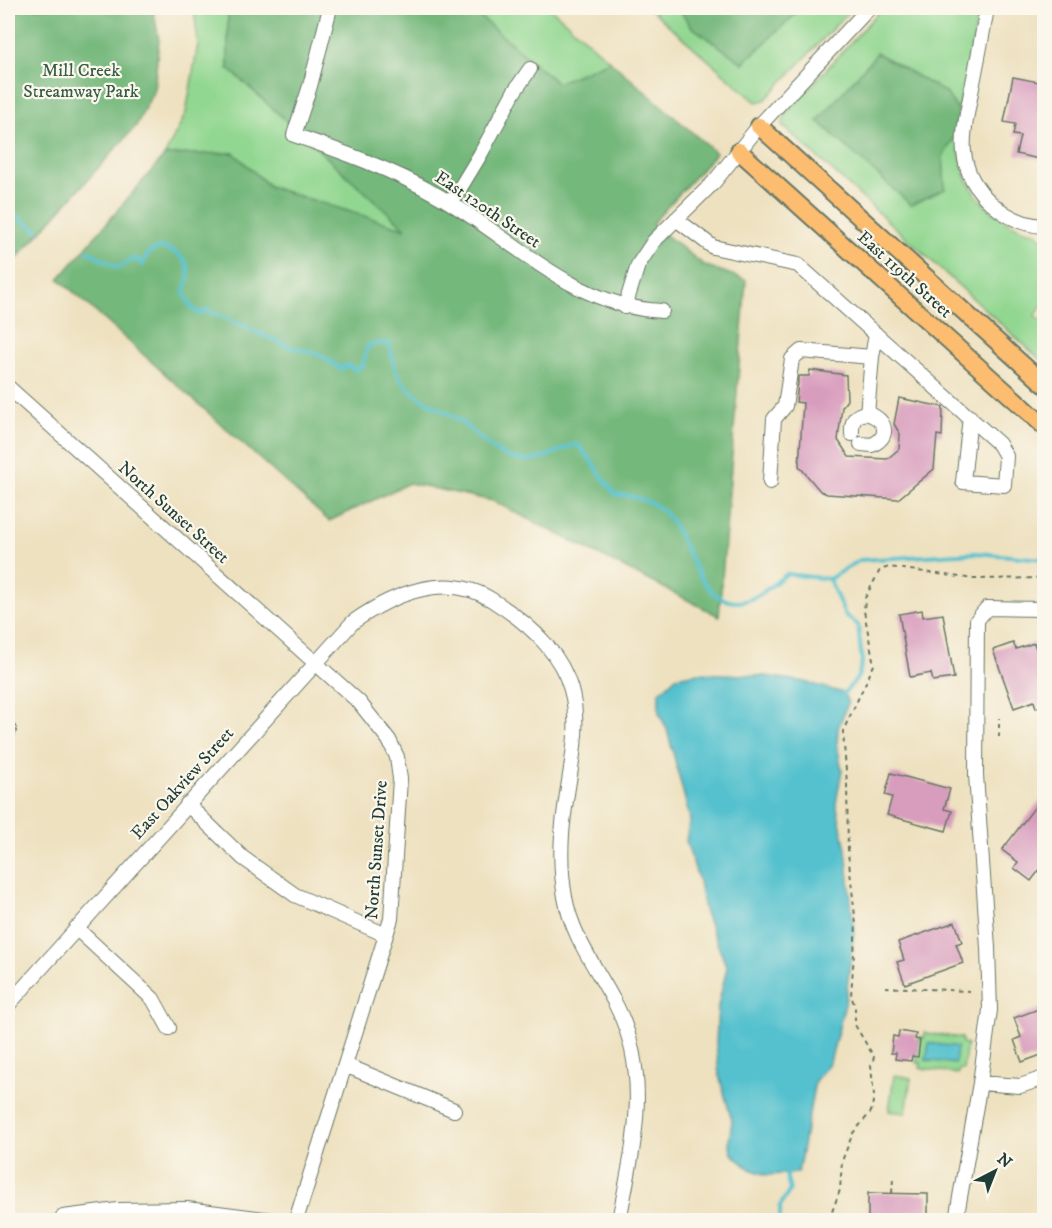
<svg xmlns="http://www.w3.org/2000/svg" width="1052" height="1228" font-family="'IM FELL DW Pica',serif">
	<style>
		.green { fill: #92d791; stroke: #588a62; stroke-width: 1.5 }
		.forest { fill: #75b87b; stroke: #4a7a58; stroke-width: 1.5 }
		.water { fill: #54c1ce; stroke: #3a7f81; stroke-width: 1.5 }
		.lines { fill: none; stroke-linecap: round; stroke-linejoin: round }
		.stream { stroke: #54c1ce; stroke-width: 4 }
		.building { fill: #d89cbd }
		.minor-casing { stroke: #677665; stroke-width: 16 }
		.major-casing { stroke: #677665; stroke-width: 20 }
		.path { stroke: #677665; stroke-width: 2; stroke-dasharray: 4.5 4.5; stroke-linecap: butt }
		.minor { stroke: #fff; stroke-width: 14 }
		.major { stroke: #fcbd6f; stroke-width: 16 }
		.labels { text-anchor: middle; stroke-width: 4.5; stroke-linejoin: round; paint-order: stroke }
		.park-label { font-size: 18px; fill: #365c47; stroke: #fbf7ec }
		.street-label { font-size: 18px; fill: #1f3d34; stroke: #fbf7ec }
	</style>
	<rect width="100%" height="100%" fill="#fbf7ec"/>
	<filter id="ink" filterUnits="userSpaceOnUse"><feTurbulence type="fractalNoise" baseFrequency=".0167" numOctaves="2"/><feDisplacementMap in="SourceGraphic" scale="12" xChannelSelector="R" yChannelSelector="G"/><feConvolveMatrix kernelMatrix="1 2 1 2 8 2 1 2 1" color-interpolation-filters="sRGB"/></filter>
	<filter id="wash" filterUnits="userSpaceOnUse"><feTurbulence type="fractalNoise" baseFrequency=".008" numOctaves="4" result="noise"/><feDisplacementMap in="SourceGraphic" scale="24" xChannelSelector="R" yChannelSelector="G"/><feGaussianBlur stdDeviation="1.35" result="paint"/><feColorMatrix in="noise" values="0 0 0 0 0 0 0 0 0 0 0 0 0 0 0 0 0 1.4 0 .05"/><feComposite in="paint" operator="in"/></filter>
	<g filter="url(#wash)">
		<rect width="100%" height="100%" fill="#eee1c0"/>
		<path class="green" d="M194,8H228V68L408,230L270,187L233,153L165,155L186,113L198,44Z
			M470,8H550L610,61L557,83Z
			M649,8H678L692,27L743,63L802,8H852L765,100L756,102Z
			M882,8H980L958,110L946,93L877,53L945,189L943,156L957,133C959,169 971,201 1005,220C1015,226 1023,231 1035,232L1044,240V303L1035,316L1044,323V363L782,125L786,114Z
			M925,1033L962,1038V1043L967,1044L963,1070H959L958,1074L920,1068L921,1063H916L919,1037L924,1038Z
			M894,1075L911,1078L906,1113L889,1111Z"/>
		<path class="forest" d="M8,8H153L159,40L154,90L136,126L8,268Z
			M228,8H470L557,83L610,61L716,153L652,224L704,265L746,280L719,616L493,501L409,483L329,521L59,279L165,155L234,153L270,187L406,229L228,68Z
			M678,8H802L743,63L692,27Z
			M877,53L946,93L958,110L957,133L943,156L945,189L911,205L818,121Z"/>
		<path class="water" d="M698,673L765,676L805,682L844,693L848,703L838,728L837,745L842,770L836,803L846,849L854,932L845,1004L830,1062L815,1081L798,1173L767,1175L750,1169L732,1154L729,1141L732,1121L719,1075L716,1043L718,1006L727,968L704,910L699,881L686,841L690,819L667,729L659,713V693L676,677Z
			M929,1043L957,1047L955,1064L926,1060Z"/>
		<g class="lines">
			<path class="stream" d="M8,210L38,231
				M88,251L118,268L135,258L142,265L149,252L161,247C188,255 194,267 184,293L190,305L199,314L207,310L288,346L319,354L341,369L348,365L355,370L363,365L368,345L389,343C392,353 393,366 398,375C411,398 436,405 456,418C478,433 492,456 520,460C541,463 558,449 577,444C592,459 601,477 615,494C632,496 648,499 662,510C689,534 700,622 753,598C765,593 776,581 787,574L829,579L860,560L976,553L1044,559
				M829,579L845,615L858,625L862,662L858,677L842,696
				M780,1220V1206L790,1190L785,1171"/>
		</g>
		<g id="blocks">
			<path class="building" d="M1013,77L1044,83V160L1016,154L1020,136L1013,135L1015,124L1004,122Z
				M810,370L846,375L847,400L842,407L838,440L849,457L887,459L899,449L900,434L894,424L899,398L943,407L942,436L937,435L934,469L898,499L827,494L820,491L799,466L803,403L796,402L798,382V376H809Z
				M922,610L923,617L943,614L954,678L933,681L931,673L910,677L899,614Z
				M1013,643L1016,649L1034,643L1044,672V705L1036,708L1034,701L1014,708L993,650Z
				M891,773L950,789L944,809L952,811L946,831L887,815L892,797L885,795Z
				M1044,795V864L1031,881L1014,868L1018,862L1002,850Z
				M955,922L962,942L956,944L963,963L905,984L897,962L904,960L898,942Z
				M1044,1007V1054L1022,1062L1014,1040L1021,1037L1014,1018Z
				M899,1031L916,1034L915,1039L920,1040L918,1057L912,1056L911,1061L895,1059L896,1053H891L893,1036L898,1037Z
				M868,1193L928,1194V1215H924L923,1221H868Z"/>
		</g>
	</g>
	<g filter="url(#ink)">
		<use href="#blocks" fill-opacity="0" stroke="#677665" stroke-width="1.5"/>
		<g class="lines">
			<defs>
				<path id="minor" d="M330,8L310,86L294,135C343,152 391,169 437,195C511,236 572,307 662,311
					M987,8C982,38 976,68 970,98C967,115 962,134 964,152C968,192 1006,224 1044,226
					M451,203L480,155L514,92L530,69
					M676,219L713,247L798,265L999,444L1006,456L1004,485L963,482L970,417
					M625,307L638,265L654,241L714,182L759,126L869,8
					M8,387L359,702L389,740L397,757L400,779L391,919L296,1220
					M867,414L872,357
					M852,434C849,391 909,427 872,445L861,444
					M770,482L774,419L785,406L792,359L801,351L872,357L876,334
					M8,732L9,730
					M187,804L243,858L295,895L386,935
					M76,928L153,999L169,1028
					M8,1005L353,622C393,594 446,571 492,600C639,693 542,770 565,897C572,938 599,971 617,1007C652,1077 633,1149 619,1220
					M345,1065L454,1110
					M980,1083L1020,1086L1044,1078
					M63,1217L118,1210L187,1209L272,1220
					M956,1220L980,1083L990,1010L988,948L976,775L977,620L987,608L1044,609"/>
				<path id="major" d="M759,126L1044,384
					M739,151L1044,426"/>
			</defs>
			<use href="#minor" class="minor-casing"/>
			<use href="#major" class="major-casing"/>
			<path class="path" d="M1040,14H1044
				M999,737V718
				M885,987L969,991
				M892,1193L893,1179
				M829,1220L840,1190L842,1161L853,1133L871,1112L874,1096L871,1066L874,1057L855,1025V1006L851,996L856,925L848,853L847,784L843,731L874,665L864,611L865,598L880,570L889,567L974,579L1044,578"/>
			<use href="#minor" class="minor"/>
			<use href="#major" class="major"/>
		</g>
	</g>
	<g class="labels">
		<g class="park-label">
			<text x="81" y="76">Mill Creek<tspan x="81" dy="21">Streamway Park</tspan></text>
		</g>
		<g class="street-label">
			<text transform="translate(488 209) rotate(34)" y="6">East 120th Street</text>
			<text transform="translate(905 274) rotate(42)" y="6">East 119th Street</text>
			<text transform="translate(174 512) rotate(42)" y="6">North Sunset Street</text>
			<text transform="translate(182 783) rotate(-48)" y="6">East Oakview Street</text>
			<text transform="translate(376 850) rotate(-86)" y="6">North Sunset Drive</text>
		</g>
	</g>
	<rect width="1052" height="1228" fill="none" stroke="#fbf7ec" stroke-width="30"/>
	<g transform="translate(995 1171) rotate(42)" stroke="#fbf7ec" stroke-width="4.5" paint-order="stroke">
	<path d="M0-4.5L10 22L0 15L-10 22Z" fill="#1f3d34"/>
	<text y="-9" font-size="16" font-weight="bold" text-anchor="middle" fill="#1f3d34">N</text>
	</g>
</svg>
